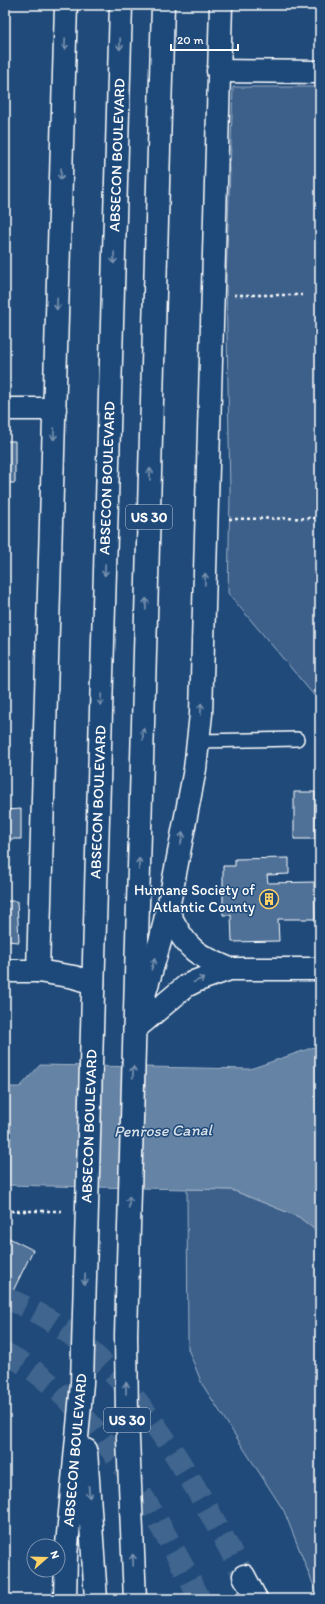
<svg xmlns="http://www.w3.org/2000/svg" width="325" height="1604" font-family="Itim,sans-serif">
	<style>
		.green { fill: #3c618b; stroke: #9eb0c5 }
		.water { fill: #6583a4; stroke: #a3b5c8 }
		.building { fill: #507197; stroke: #fff }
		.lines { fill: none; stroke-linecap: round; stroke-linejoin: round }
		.trunk-tunnel { stroke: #41658e; stroke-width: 22; stroke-dasharray: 22 11; stroke-linecap: butt }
		.service-casing { stroke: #fff; stroke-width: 16 }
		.minor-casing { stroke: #fff; stroke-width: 25 }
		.tertiary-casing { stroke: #fff; stroke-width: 25 }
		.trunk-casing { stroke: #fff; stroke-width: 25 }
		.path { stroke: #fff; stroke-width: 2.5; stroke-dasharray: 3 3; stroke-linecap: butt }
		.service { stroke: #1f4a7a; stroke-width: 13 }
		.minor { stroke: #1f4a7a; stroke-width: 22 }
		.tertiary { stroke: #1f4a7a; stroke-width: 22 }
		.trunk { stroke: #1f4a7a; stroke-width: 22 }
		.oneway { stroke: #7992af }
		.labels { text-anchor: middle; stroke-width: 3; stroke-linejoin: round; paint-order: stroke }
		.shield { fill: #1f4a7a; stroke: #bcc9d7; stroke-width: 1 }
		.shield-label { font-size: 14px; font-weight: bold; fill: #fff }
		.street-label { font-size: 15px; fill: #fff; stroke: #1f4a7a }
		.poi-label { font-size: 15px; fill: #fff; stroke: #1f4a7a; text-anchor: end }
		.water-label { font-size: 16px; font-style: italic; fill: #d8e0e8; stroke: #1f4a7a }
	</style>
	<rect width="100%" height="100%" fill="#1f4a7a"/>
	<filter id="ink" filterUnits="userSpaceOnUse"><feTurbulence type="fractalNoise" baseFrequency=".025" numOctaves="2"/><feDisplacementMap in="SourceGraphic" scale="8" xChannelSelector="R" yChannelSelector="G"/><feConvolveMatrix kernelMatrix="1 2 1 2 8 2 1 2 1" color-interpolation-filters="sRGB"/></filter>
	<g filter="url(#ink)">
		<path class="green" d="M233,87H320V792L317,699L228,593L230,493L226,280Z
			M187,1189L232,1190L299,1217L320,1234V1599H319L284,1511L202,1384L188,1349Z"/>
		<path class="water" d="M320,1045V1234L299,1217L232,1190L5,1185V1087H20L40,1065L250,1069Z"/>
		<path class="building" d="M270,5H316L270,7Z
			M5,441H15V483H5Z
			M294,792H315V839H294Z
			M21,809V839H5V810Z
			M289,858V874L267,875L268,883L314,882L315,919H278L279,941L232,942L231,915H223V866H235V859Z
			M5,901H17L19,942L5,941Z
			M5,1236L33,1250L13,1291L5,1286Z"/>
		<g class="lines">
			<path class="trunk-tunnel" d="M5,1298C121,1341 189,1473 244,1576
				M5,1353C93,1398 156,1514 200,1599"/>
			<defs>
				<path id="service" d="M199,741L297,739"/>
				<path id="minor" d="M218,71L320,72
					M5,409H55
					M166,909C175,924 182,941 195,951C205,959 218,964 230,969
					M5,971H38
					M135,1029L186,986L196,981L230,969H320"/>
				<path id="tertiary" d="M66,5L38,971L74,977L93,983
					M138,1016L161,938L172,889L195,769L201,714L221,5"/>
				<path id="trunk" d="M86,1450L96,1599
					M244,1576L256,1599
					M65,1599L66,1556L82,1383L121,5
					M135,1599L127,1416L126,1335L163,5"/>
			</defs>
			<use href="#service" class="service-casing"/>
			<use href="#minor" class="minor-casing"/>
			<use href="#tertiary" class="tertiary-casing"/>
			<use href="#trunk" class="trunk-casing"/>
			<path class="path" d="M234,295H302
				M229,519L320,518
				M5,1211H64"/>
			<use href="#service" class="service"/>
			<use href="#minor" class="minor"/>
			<use href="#tertiary" class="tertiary"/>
			<use href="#trunk" class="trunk"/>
		</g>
		<defs><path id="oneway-shaft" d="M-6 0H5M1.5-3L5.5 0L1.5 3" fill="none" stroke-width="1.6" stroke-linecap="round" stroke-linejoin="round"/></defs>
		<g class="oneway">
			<use href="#oneway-shaft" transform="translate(65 44) rotate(92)"/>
			<use href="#oneway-shaft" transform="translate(120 44) rotate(92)"/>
			<use href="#oneway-shaft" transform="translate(61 174) rotate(92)"/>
			<use href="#oneway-shaft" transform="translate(114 258) rotate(92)"/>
			<use href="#oneway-shaft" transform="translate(57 304) rotate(92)"/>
			<use href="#oneway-shaft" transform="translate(54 434) rotate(92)"/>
			<use href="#oneway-shaft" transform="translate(150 474) rotate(-88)"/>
			<use href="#oneway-shaft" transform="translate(105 570) rotate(92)"/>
			<use href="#oneway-shaft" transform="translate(205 579) rotate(-88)"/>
			<use href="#oneway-shaft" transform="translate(146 604) rotate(-88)"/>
			<use href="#oneway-shaft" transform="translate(101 700) rotate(92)"/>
			<use href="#oneway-shaft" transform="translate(201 709) rotate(-88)"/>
			<use href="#oneway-shaft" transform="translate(143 734) rotate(-88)"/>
			<use href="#oneway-shaft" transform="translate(182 838) rotate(-79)"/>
			<use href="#oneway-shaft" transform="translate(139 864) rotate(-88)"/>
			<use href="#oneway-shaft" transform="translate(153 964) rotate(-74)"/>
			<use href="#oneway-shaft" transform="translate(199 980) rotate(-23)"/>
			<use href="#oneway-shaft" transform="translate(133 1072) rotate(-88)"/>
			<use href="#oneway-shaft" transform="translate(129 1202) rotate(-88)"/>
			<use href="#oneway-shaft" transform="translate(85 1279) rotate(92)"/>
			<use href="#oneway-shaft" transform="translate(126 1388) rotate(-90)"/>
			<use href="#oneway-shaft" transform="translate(89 1492) rotate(86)"/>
			<use href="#oneway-shaft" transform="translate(133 1560) rotate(-93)"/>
		</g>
	</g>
	<defs>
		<symbol id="building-ring" viewBox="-11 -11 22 22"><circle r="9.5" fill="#1f4a7a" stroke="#ffd166" stroke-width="1.5"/><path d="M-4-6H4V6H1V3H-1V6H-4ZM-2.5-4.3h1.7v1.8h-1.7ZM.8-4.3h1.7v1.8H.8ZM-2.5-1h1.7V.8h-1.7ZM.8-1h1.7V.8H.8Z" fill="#ffd166"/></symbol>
	</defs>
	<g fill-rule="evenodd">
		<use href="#building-ring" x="258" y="888" width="22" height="22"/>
	</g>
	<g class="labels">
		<g class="shield">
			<rect x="126" y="505" width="46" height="24" rx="3"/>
			<rect x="104" y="1408" width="46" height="24" rx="3"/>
		</g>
		<g class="shield-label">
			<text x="149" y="522">US 30</text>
			<text x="127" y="1425">US 30</text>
		</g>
		<g class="street-label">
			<text transform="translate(117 155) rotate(-88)" y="5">ABSECON BOULEVARD</text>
			<text transform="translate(107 478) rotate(-88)" y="5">ABSECON BOULEVARD</text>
			<text transform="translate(98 802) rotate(-88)" y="5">ABSECON BOULEVARD</text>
			<text transform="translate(89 1126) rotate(-88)" y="5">ABSECON BOULEVARD</text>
			<text transform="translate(75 1450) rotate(-85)" y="5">ABSECON BOULEVARD</text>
		</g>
		<g class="poi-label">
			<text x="255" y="895">Humane Society of<tspan x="255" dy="17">Atlantic County</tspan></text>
		</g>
		<g class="water-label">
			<text transform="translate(163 1130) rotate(-1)" y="6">Penrose Canal</text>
		</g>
	</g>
	<rect width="325" height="1604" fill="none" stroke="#1f4a7a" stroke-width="20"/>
	<rect x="10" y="10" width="305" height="1584" fill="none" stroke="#fff" stroke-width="1.5" filter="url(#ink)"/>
	<g transform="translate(46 1558) rotate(70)"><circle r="19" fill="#1f4a7a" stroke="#7992af"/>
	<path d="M0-3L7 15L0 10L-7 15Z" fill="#ffd166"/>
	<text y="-6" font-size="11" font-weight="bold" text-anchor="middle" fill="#ffffff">N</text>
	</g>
	<path d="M171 44v6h67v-6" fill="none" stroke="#ffffff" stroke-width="2"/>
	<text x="177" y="44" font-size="12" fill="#ffffff" stroke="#1f4a7a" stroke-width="3" paint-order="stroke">20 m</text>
</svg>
